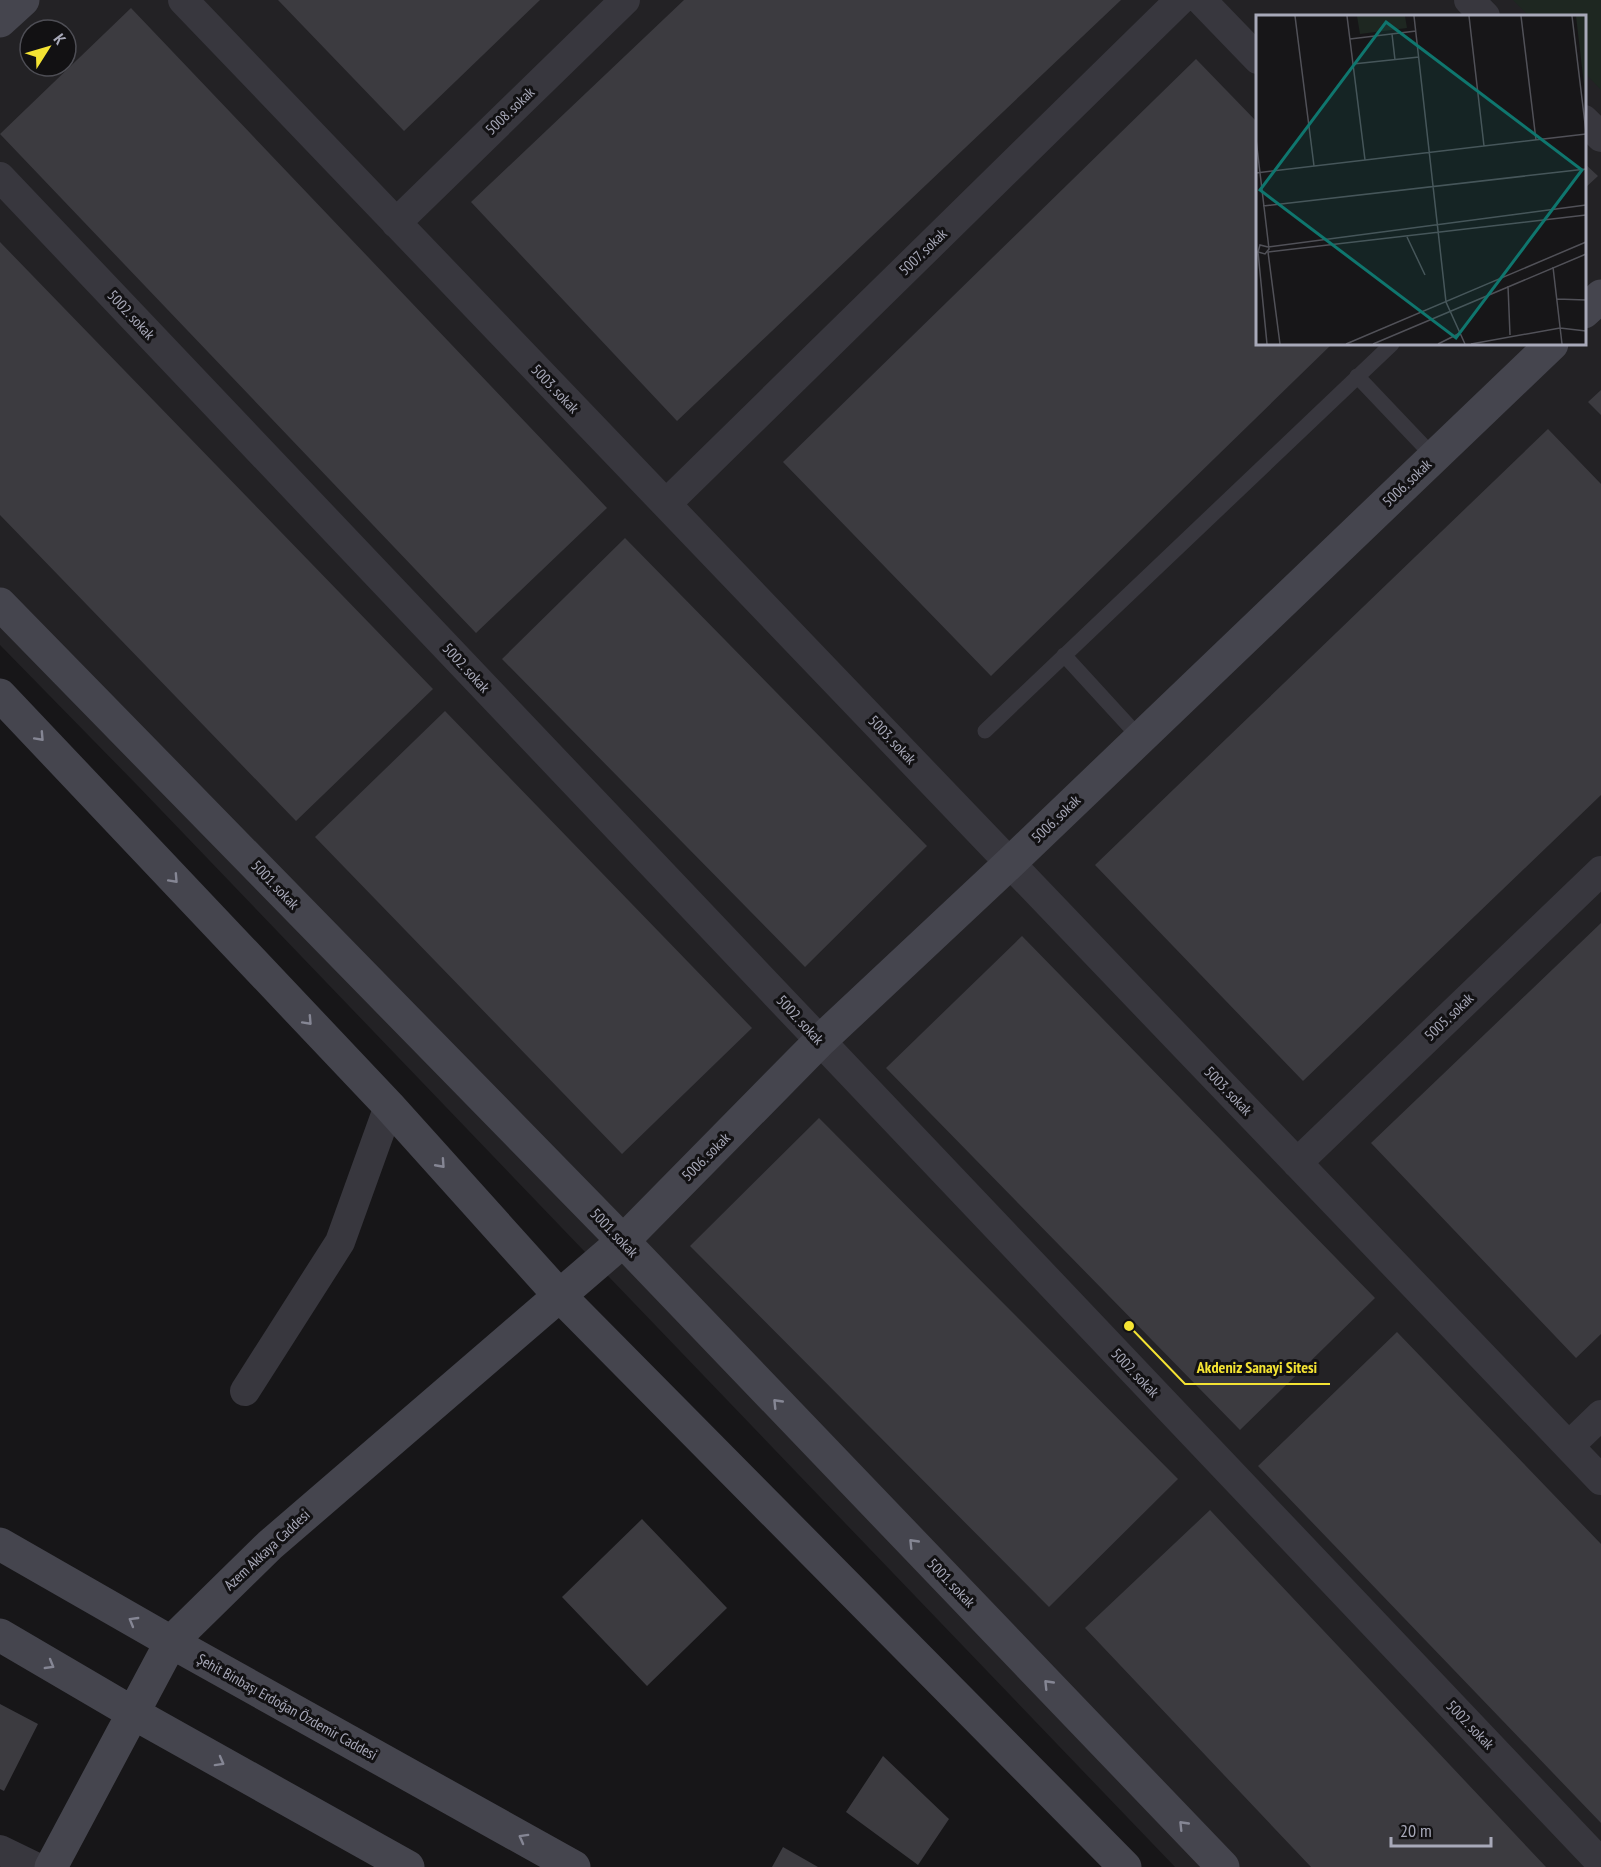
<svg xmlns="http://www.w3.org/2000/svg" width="1601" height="1867" font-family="'PT Sans Narrow',sans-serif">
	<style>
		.built { fill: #232225; fill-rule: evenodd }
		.green { fill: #1e2721 }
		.building { fill: #3c3b40 }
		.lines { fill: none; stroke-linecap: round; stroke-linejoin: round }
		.lane { stroke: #38373e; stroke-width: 15 }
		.street { stroke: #38373e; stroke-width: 30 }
		.secondary { stroke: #45454e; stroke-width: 33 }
		.oneway { stroke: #858694 }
		.labels { text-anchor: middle; stroke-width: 6; stroke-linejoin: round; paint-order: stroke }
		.street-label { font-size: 15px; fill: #a8a9b9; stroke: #121113 }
		.inset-road { fill: none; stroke: #515158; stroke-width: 1.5 }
		.view { fill: #0f766e; fill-opacity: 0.15; stroke: #0f766e; stroke-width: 3 }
		.inset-edge { fill: none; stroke: #a8a9b9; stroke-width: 3 }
		.leader { fill: none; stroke: #f4e333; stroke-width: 2 }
		.callout-dot { fill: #f4e333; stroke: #121113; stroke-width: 2 }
		.callout-label { font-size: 16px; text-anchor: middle; font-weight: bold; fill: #f4e333; stroke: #121113; stroke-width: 6; stroke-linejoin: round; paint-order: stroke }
	</style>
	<rect width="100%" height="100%" fill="#171618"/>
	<path class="built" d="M0,0H1601V1867H1175L138,786L0,645ZM1258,16H1584V344H1258ZM30,30H66V66H30Z"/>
	<path class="green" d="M1513,0H1601V90L1585,73L1584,16H1529Z"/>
	<path class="building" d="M278,0H540L404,131Z
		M684,0H1121L677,421L471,202Z
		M131,8L607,508L476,633L0,134Z
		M1196,59L1258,123V344H1332L991,676L783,462Z
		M1584,163L1598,176L1584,189Z
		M0,242L433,689L296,821L0,515Z
		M1601,390V415L1588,402Z
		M1548,429L1601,484V795L1303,1081L1095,865Z
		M625,538L927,846L805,967L502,659Z
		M445,711L752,1028L622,1154L315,837Z
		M1601,923V1334L1576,1358L1371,1143Z
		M1022,936L1375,1298L1240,1430L886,1068Z
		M819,1118L1178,1479L1049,1607L690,1246Z
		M1397,1332L1601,1544V1823L1258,1466Z
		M1210,1510L1546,1867H1311L1085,1628Z
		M642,1519L727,1608L647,1686L562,1597Z
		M0,1704L38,1724L4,1791L0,1789Z
		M883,1756L949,1819L918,1865L846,1812Z
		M783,1847L818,1867H772Z"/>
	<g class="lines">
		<path class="lane" d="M1357,376L1434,457
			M1064,655L1140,738
			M985,731L1392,344"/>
		<path class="street" d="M183,0L1601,1480
			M1201,0L1258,59
			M1469,0L1485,16
			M1584,120L1601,137
			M0,177L1601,1863
			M396,223L625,0
			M666,504L1180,0
			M1297,1163L1601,871
			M245,1391L340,1242L389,1106
			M1569,1446L1601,1415
			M0,1850L35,1867"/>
		<path class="secondary" d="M0,21L23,0
			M1584,312L1601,296
			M0,604L623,1241L1223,1867
			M0,695L389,1106L559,1295L1125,1867
			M0,1544L171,1642L574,1867
			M0,1635L133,1713L408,1867
			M51,1867L171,1642L270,1545L623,1241L820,1041L1010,863L1552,344"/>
	</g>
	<defs><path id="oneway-chevron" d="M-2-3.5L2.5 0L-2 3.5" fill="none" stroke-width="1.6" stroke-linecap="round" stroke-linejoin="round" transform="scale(1.5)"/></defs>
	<g class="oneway">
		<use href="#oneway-chevron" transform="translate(40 737) rotate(47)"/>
		<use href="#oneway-chevron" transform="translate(174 879) rotate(47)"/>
		<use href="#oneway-chevron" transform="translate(308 1021) rotate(47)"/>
		<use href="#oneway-chevron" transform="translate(441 1164) rotate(48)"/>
		<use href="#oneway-chevron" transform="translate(777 1403) rotate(-134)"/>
		<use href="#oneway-chevron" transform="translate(913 1543) rotate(-134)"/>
		<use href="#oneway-chevron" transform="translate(133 1621) rotate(-150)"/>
		<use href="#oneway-chevron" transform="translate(50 1665) rotate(30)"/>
		<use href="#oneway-chevron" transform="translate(1048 1684) rotate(-134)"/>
		<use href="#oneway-chevron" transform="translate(220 1762) rotate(29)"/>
		<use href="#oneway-chevron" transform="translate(1183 1825) rotate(-134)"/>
		<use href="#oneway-chevron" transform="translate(523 1838) rotate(-151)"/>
	</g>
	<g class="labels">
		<g class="street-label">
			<text transform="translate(510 111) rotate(-44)" y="5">5008. sokak</text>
			<text transform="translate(923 252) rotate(-44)" y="5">5007. sokak</text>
			<text transform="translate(131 315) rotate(47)" y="5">5002. sokak</text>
			<text transform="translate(555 389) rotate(46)" y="5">5003. sokak</text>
			<text transform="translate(1407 483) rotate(-44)" y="5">5006. sokak</text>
			<text transform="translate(466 668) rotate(47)" y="5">5002. sokak</text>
			<text transform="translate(892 740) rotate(46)" y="5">5003. sokak</text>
			<text transform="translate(1056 819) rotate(-44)" y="5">5006. sokak</text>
			<text transform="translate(275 885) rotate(46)" y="5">5001. sokak</text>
			<text transform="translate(1449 1017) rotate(-44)" y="5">5005. sokak</text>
			<text transform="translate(800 1020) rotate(47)" y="5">5002. sokak</text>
			<text transform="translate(1228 1091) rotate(46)" y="5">5003. sokak</text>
			<text transform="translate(706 1157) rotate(-45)" y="5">5006. sokak</text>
			<text transform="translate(614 1233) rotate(46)" y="5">5001. sokak</text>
			<text transform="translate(1135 1373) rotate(46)" y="5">5002. sokak</text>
			<text transform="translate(267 1550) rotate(-43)" y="5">Azem Akkaya Caddesi</text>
			<text transform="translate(951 1583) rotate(46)" y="5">5001. sokak</text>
			<text transform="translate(287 1707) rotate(29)" y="5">Şehit Binbaşı Erdoğan Özdemir Caddesi</text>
			<text transform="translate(1470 1725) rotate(46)" y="5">5002. sokak</text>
		</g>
	</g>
	<g transform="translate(1256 15)">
		<rect width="330" height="330" fill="#171618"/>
		<path d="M101,1H149L151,13L104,19ZM320,1H330V87Z" fill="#1e2721"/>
		<path class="inset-road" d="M39,1L58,151M91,1L109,145M158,1L190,287L209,329M213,1L228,131M265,1L280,125M316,1L330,117M136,19L139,45M94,24L160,16M97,49L163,42M0,124L13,234L9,239L2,237L4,230L12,232M0,158L330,119M7,191L330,154M151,222L169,260M12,232L330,190M2,237L11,329M12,237L330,200M12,237L24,329M297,252L306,329M252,271L254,320M301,284L330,285M90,329L330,227M117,329L330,239M182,329L204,318M215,329L304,313L330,316"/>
		<path class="view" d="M130,7L326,155L200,323L4,175Z"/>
		<rect width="330" height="330" class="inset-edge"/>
	</g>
	<path class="leader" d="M1129 1326L1185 1384H1330"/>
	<circle class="callout-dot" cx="1129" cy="1326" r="6"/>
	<g class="callout-label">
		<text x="1257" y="1373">Akdeniz Sanayi Sitesi</text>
	</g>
	<g transform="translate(48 48) rotate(53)"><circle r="28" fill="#121113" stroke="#4e4e55" stroke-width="1.5"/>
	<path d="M0-4.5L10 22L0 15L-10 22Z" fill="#f4e333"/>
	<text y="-9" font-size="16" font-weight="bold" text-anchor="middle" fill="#a8a9b9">K</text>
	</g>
	<path d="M1391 1837v9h100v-9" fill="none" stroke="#a8a9b9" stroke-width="3"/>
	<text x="1400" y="1837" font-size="18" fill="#a8a9b9" stroke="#121113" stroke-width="4.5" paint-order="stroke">20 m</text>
</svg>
